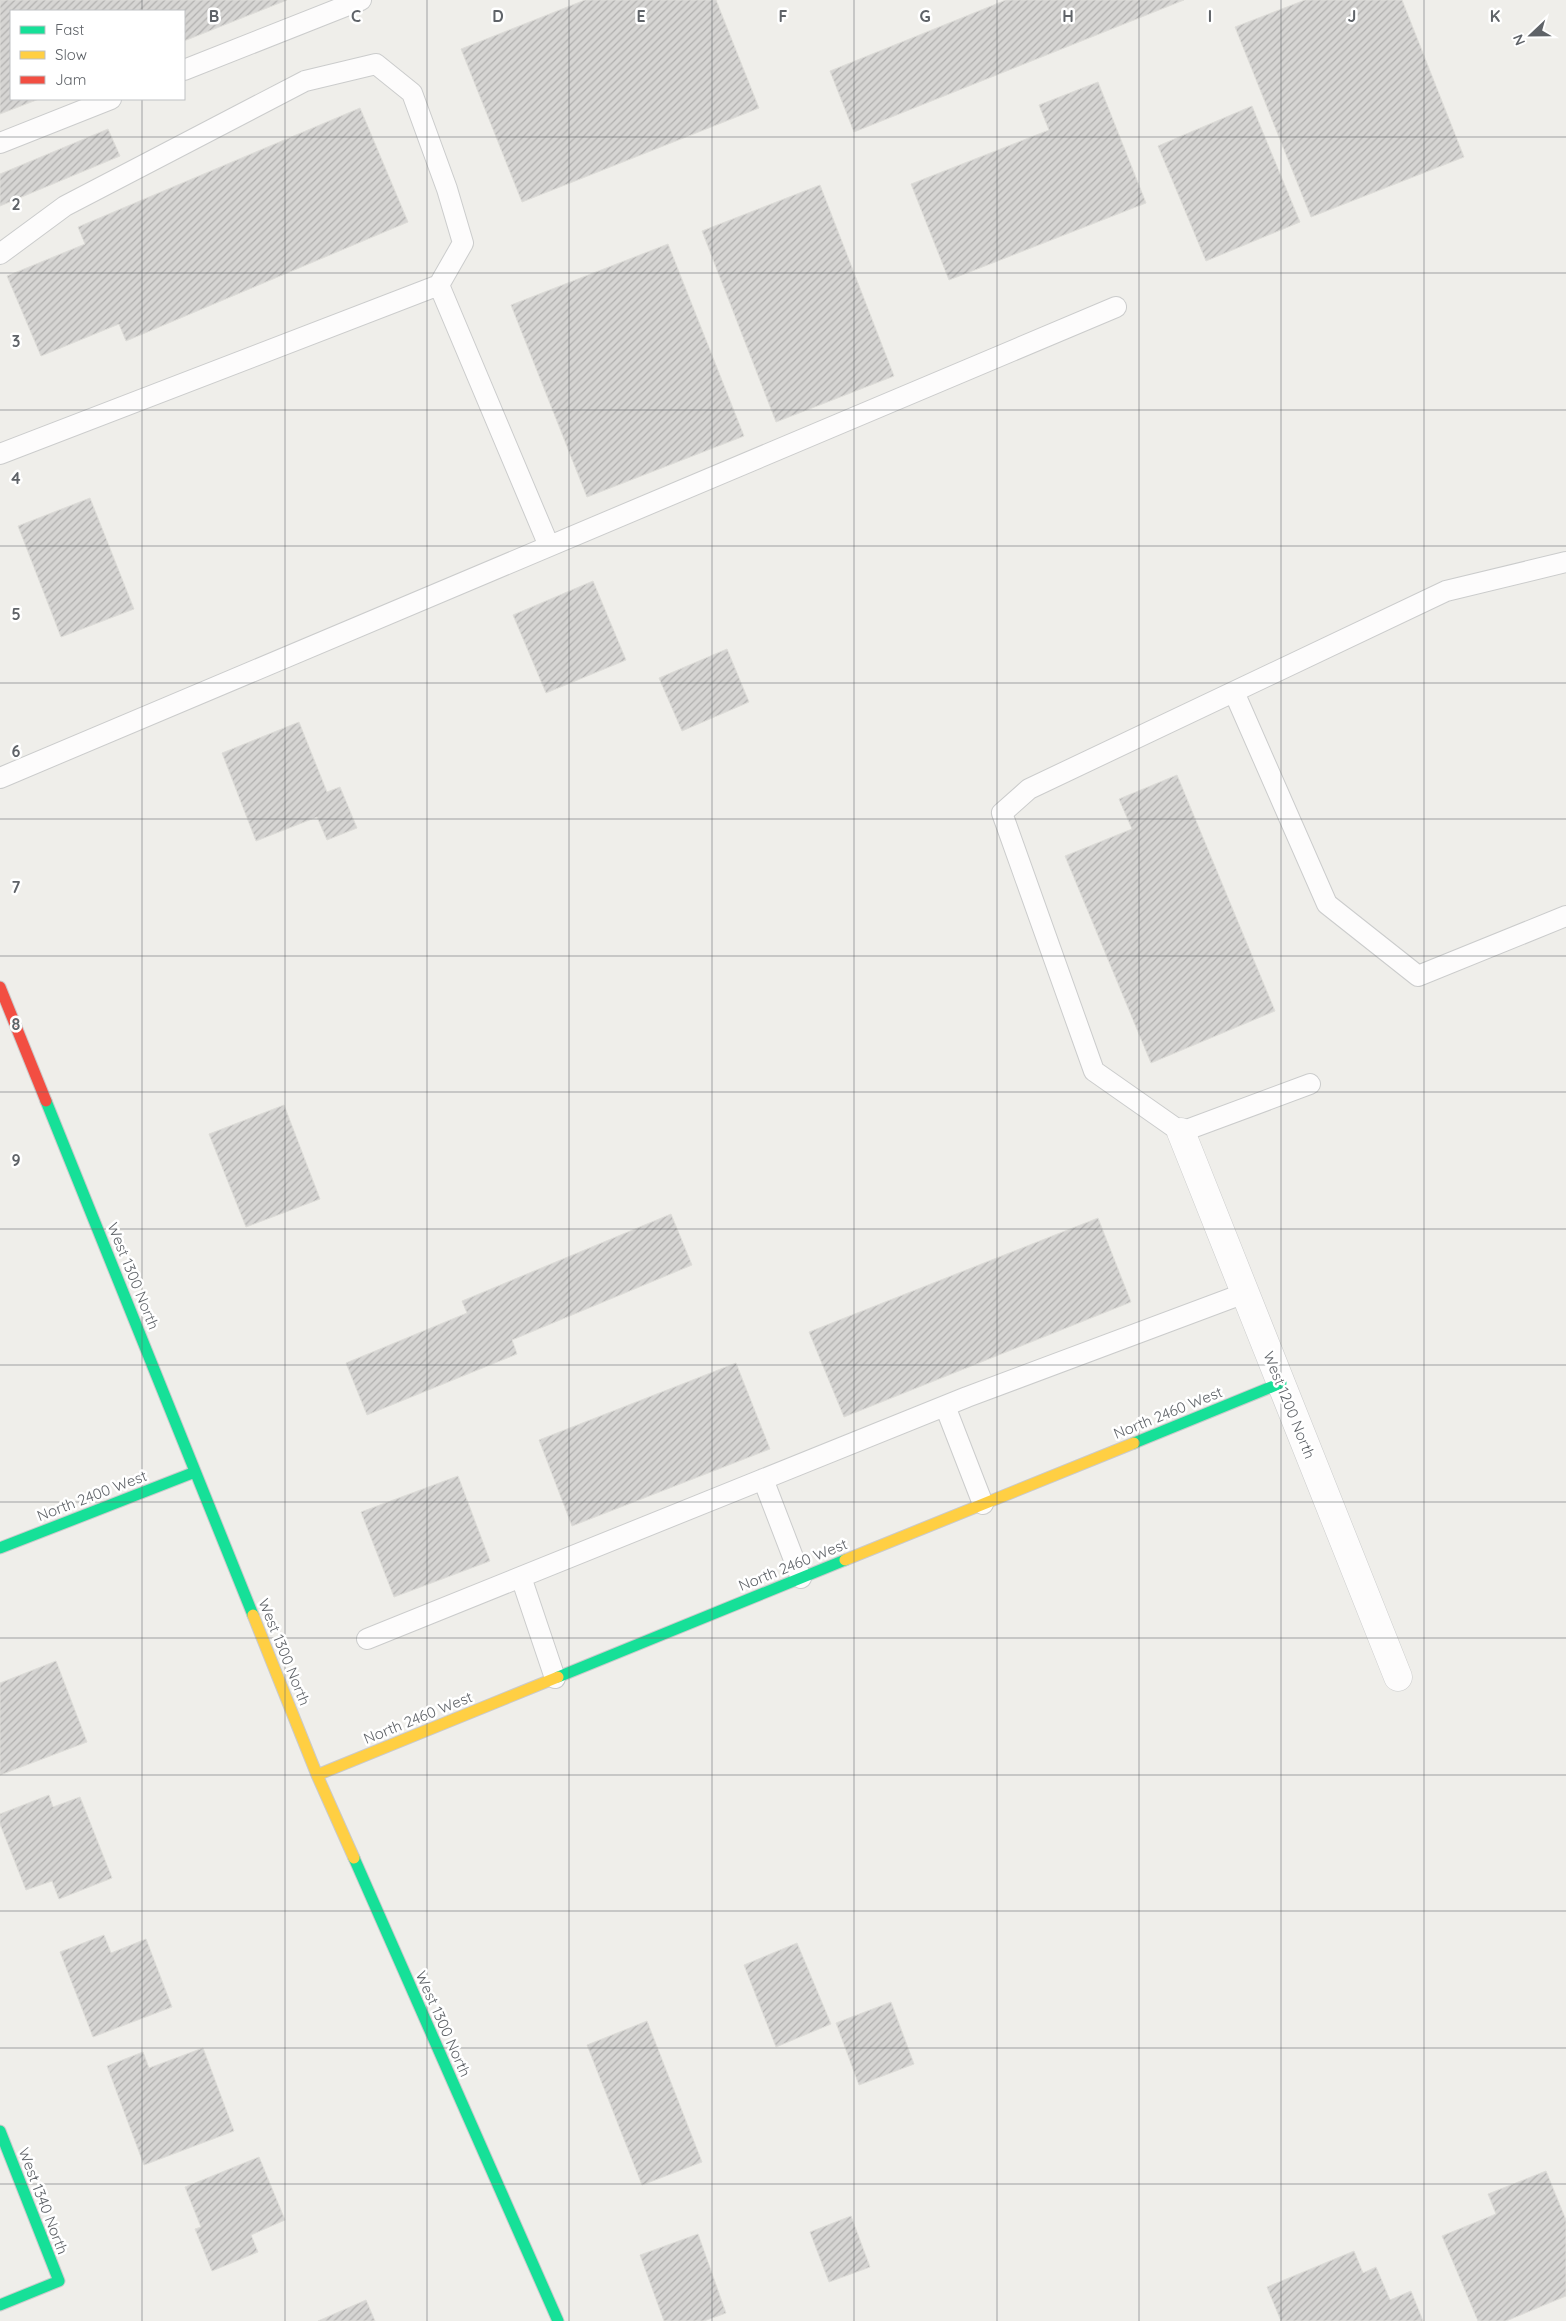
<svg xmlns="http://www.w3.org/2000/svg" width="1566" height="2321" font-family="Quicksand,sans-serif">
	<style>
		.building { fill: url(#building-hatch); stroke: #deddd9 }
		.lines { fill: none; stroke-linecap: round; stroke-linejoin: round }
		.lane-casing { stroke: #cbcccc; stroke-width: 22 }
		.street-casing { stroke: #cbcccc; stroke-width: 29 }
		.fast-casing { stroke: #cacacb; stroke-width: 13 }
		.slow-casing { stroke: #cacacb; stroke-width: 13 }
		.jam-casing { stroke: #cacacb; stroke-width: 13 }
		.lane { stroke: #fdfcfc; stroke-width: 20 }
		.street { stroke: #fdfcfc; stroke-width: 28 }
		.fast { stroke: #16e098; stroke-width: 11 }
		.slow { stroke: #ffcf43; stroke-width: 11 }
		.jam { stroke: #f24e42; stroke-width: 11 }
		.grid { fill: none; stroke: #5f6368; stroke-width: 1; stroke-opacity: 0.55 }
		.labels { text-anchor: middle; stroke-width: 5; stroke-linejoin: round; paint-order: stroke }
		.street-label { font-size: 15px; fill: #5f6368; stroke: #fff }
		.grid-label { font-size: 16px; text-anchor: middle; font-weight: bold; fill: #5f6368; stroke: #fff; stroke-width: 5; stroke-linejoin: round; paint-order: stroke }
	</style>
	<defs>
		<pattern id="building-hatch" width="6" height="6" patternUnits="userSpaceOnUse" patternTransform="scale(1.25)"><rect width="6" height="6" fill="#d6d5d3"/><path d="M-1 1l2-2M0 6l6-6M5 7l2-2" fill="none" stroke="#b1b0af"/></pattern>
	</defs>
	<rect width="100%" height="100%" fill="#efeeea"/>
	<path class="building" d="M0,0H287L184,41V11H11V99H39L0,114Z
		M585,0H716L759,108L522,202L461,49Z
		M1006,0H1184L854,132L830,71Z
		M1305,0H1402L1464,157L1311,217L1235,27Z
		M1098,82L1146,203L949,280L911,184L1049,130L1039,105Z
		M1252,106L1300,222L1206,261L1158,146Z
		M360,108L408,222L126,341L119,324L41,356L7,276L85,244L78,227Z
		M108,129L120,156L0,206V174Z
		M820,185L894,376L776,422L702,231Z
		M668,244L744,436L587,497L511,305Z
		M90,498L134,609L61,637L18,526Z
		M593,581L626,660L546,693L513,615Z
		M727,649L749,702L682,731L659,678Z
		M299,722L327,792L340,787L357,828L327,840L317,817L256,841L222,753Z
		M1177,775L1275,1011L1151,1063L1065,856L1132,829L1119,799Z
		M284,1105L320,1199L246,1227L209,1134Z
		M671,1214L692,1265L512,1340L517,1354L367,1415L346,1363L467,1313L462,1301Z
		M1098,1218L1131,1302L844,1417L809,1332Z
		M736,1363L770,1449L572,1526L539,1440Z
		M458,1476L490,1561L394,1597L361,1512Z
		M56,1661L87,1742L0,1775V1683Z
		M49,1795L53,1807L80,1797L112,1878L59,1899L52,1881L26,1890L0,1824V1814Z
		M104,1935L111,1953L146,1939L172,2007L93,2037L60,1952Z
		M797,1943L831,2024L776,2047L744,1965Z
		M891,2002L914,2064L859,2085L836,2023Z
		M647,2021L702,2162L642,2185L587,2045Z
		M203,2048L234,2131L144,2165L107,2066L143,2052L149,2068Z
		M259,2157L285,2220L251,2235L258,2252L212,2271L195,2229L201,2227L185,2187Z
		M1546,2171L1566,2220V2296L1506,2321H1478L1442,2236L1496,2214L1488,2194Z
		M851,2216L870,2267L829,2282L810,2232Z
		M698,2234L726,2313L704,2321H664L640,2255Z
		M1354,2251L1363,2273L1376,2267L1390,2300L1411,2291L1423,2321H1281L1267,2287Z
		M366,2300L375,2321H318Z"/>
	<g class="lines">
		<defs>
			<path id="lane" d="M184,70L361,0
				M0,143L111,99
				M0,254L65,206L305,81L376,64L412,93L447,189L463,243L439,285L0,454
				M439,285L549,546
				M1234,692L1327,904L1418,976L1566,916
				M0,778L1116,307
				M1310,1084L1181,1132L1094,1071L1002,813L1029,789L1446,591L1566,562
				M945,1406L983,1504
				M763,1479L801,1578
				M521,1577L555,1678
				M367,1639L967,1397L1245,1293"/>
			<path id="street" d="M1181,1132L1398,1677"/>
			<path id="fast" d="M46,1101L253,1615
				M1134,1443L1281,1383
				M0,1548L195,1472
				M558,1677L845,1560
				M354,1858L558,2321
				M0,2131L59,2281L0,2305"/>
			<path id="slow" d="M845,1560L1134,1443
				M253,1615L317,1775L354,1858
				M317,1775L558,1677"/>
			<path id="jam" d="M0,987L46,1101"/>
		</defs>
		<use href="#lane" class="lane-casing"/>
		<use href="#street" class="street-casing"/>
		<use href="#fast" class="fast-casing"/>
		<use href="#slow" class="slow-casing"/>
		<use href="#jam" class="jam-casing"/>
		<use href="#lane" class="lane"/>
		<use href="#street" class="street"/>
		<use href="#fast" class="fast"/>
		<use href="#slow" class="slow"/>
		<use href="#jam" class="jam"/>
	</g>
	<path class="grid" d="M142,0V11M285,0V2321M427,0V2321M569,0V2321M712,0V2321M854,0V2321M997,0V2321M1139,0V2321M1281,0V2321M1424,0V2321M142,99V2321M0,137H1566M0,273H1566M0,410H1566M0,546H1566M0,683H1566M0,819H1566M0,956H1566M0,1092H1566M0,1229H1566M0,1365H1566M0,1502H1566M0,1638H1566M0,1775H1566M0,1911H1566M0,2048H1566M0,2184H1566"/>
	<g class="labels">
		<g class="street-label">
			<text transform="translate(133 1276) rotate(68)" y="5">West 1300 North</text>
			<text transform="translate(1289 1405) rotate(68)" y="5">West 1200 North</text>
			<text transform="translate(1168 1413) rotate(-22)" y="5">North 2460 West</text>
			<text transform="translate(92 1496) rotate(-21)" y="5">North 2400 West</text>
			<text transform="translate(793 1565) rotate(-22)" y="5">North 2460 West</text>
			<text transform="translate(284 1652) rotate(68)" y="5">West 1300 North</text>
			<text transform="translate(418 1718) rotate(-22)" y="5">North 2460 West</text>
			<text transform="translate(443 2024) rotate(66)" y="5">West 1300 North</text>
			<text transform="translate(43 2201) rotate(69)" y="5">West 1340 North</text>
		</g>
	</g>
	<g class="grid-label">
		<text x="214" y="22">B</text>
		<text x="356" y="22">C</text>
		<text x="498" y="22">D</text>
		<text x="641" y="22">E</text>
		<text x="783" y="22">F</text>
		<text x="925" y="22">G</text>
		<text x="1068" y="22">H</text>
		<text x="1210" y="22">I</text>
		<text x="1352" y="22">J</text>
		<text x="1495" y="22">K</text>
		<text x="16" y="210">2</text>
		<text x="16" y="347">3</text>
		<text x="16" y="484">4</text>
		<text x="16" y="620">5</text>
		<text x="16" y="757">6</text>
		<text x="16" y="893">7</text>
		<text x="16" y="1030">8</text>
		<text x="16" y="1166">9</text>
	</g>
	<rect x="10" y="10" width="175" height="90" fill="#ffffff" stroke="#bfc1c3"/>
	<rect x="20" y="26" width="25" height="8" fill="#16e098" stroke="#bfc1c3"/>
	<text x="55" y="35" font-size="15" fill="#5f6368">Fast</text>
	<rect x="20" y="51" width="25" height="8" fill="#ffcf43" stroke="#bfc1c3"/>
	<text x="55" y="60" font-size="15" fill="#5f6368">Slow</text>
	<rect x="20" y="76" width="25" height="8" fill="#f24e42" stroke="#bfc1c3"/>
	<text x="55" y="85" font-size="15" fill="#5f6368">Jam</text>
	<g transform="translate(1531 35) rotate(248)" stroke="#ffffff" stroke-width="4" paint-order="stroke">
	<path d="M0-4L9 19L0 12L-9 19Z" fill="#5f6368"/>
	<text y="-8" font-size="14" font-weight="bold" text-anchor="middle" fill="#5f6368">N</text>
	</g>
</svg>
